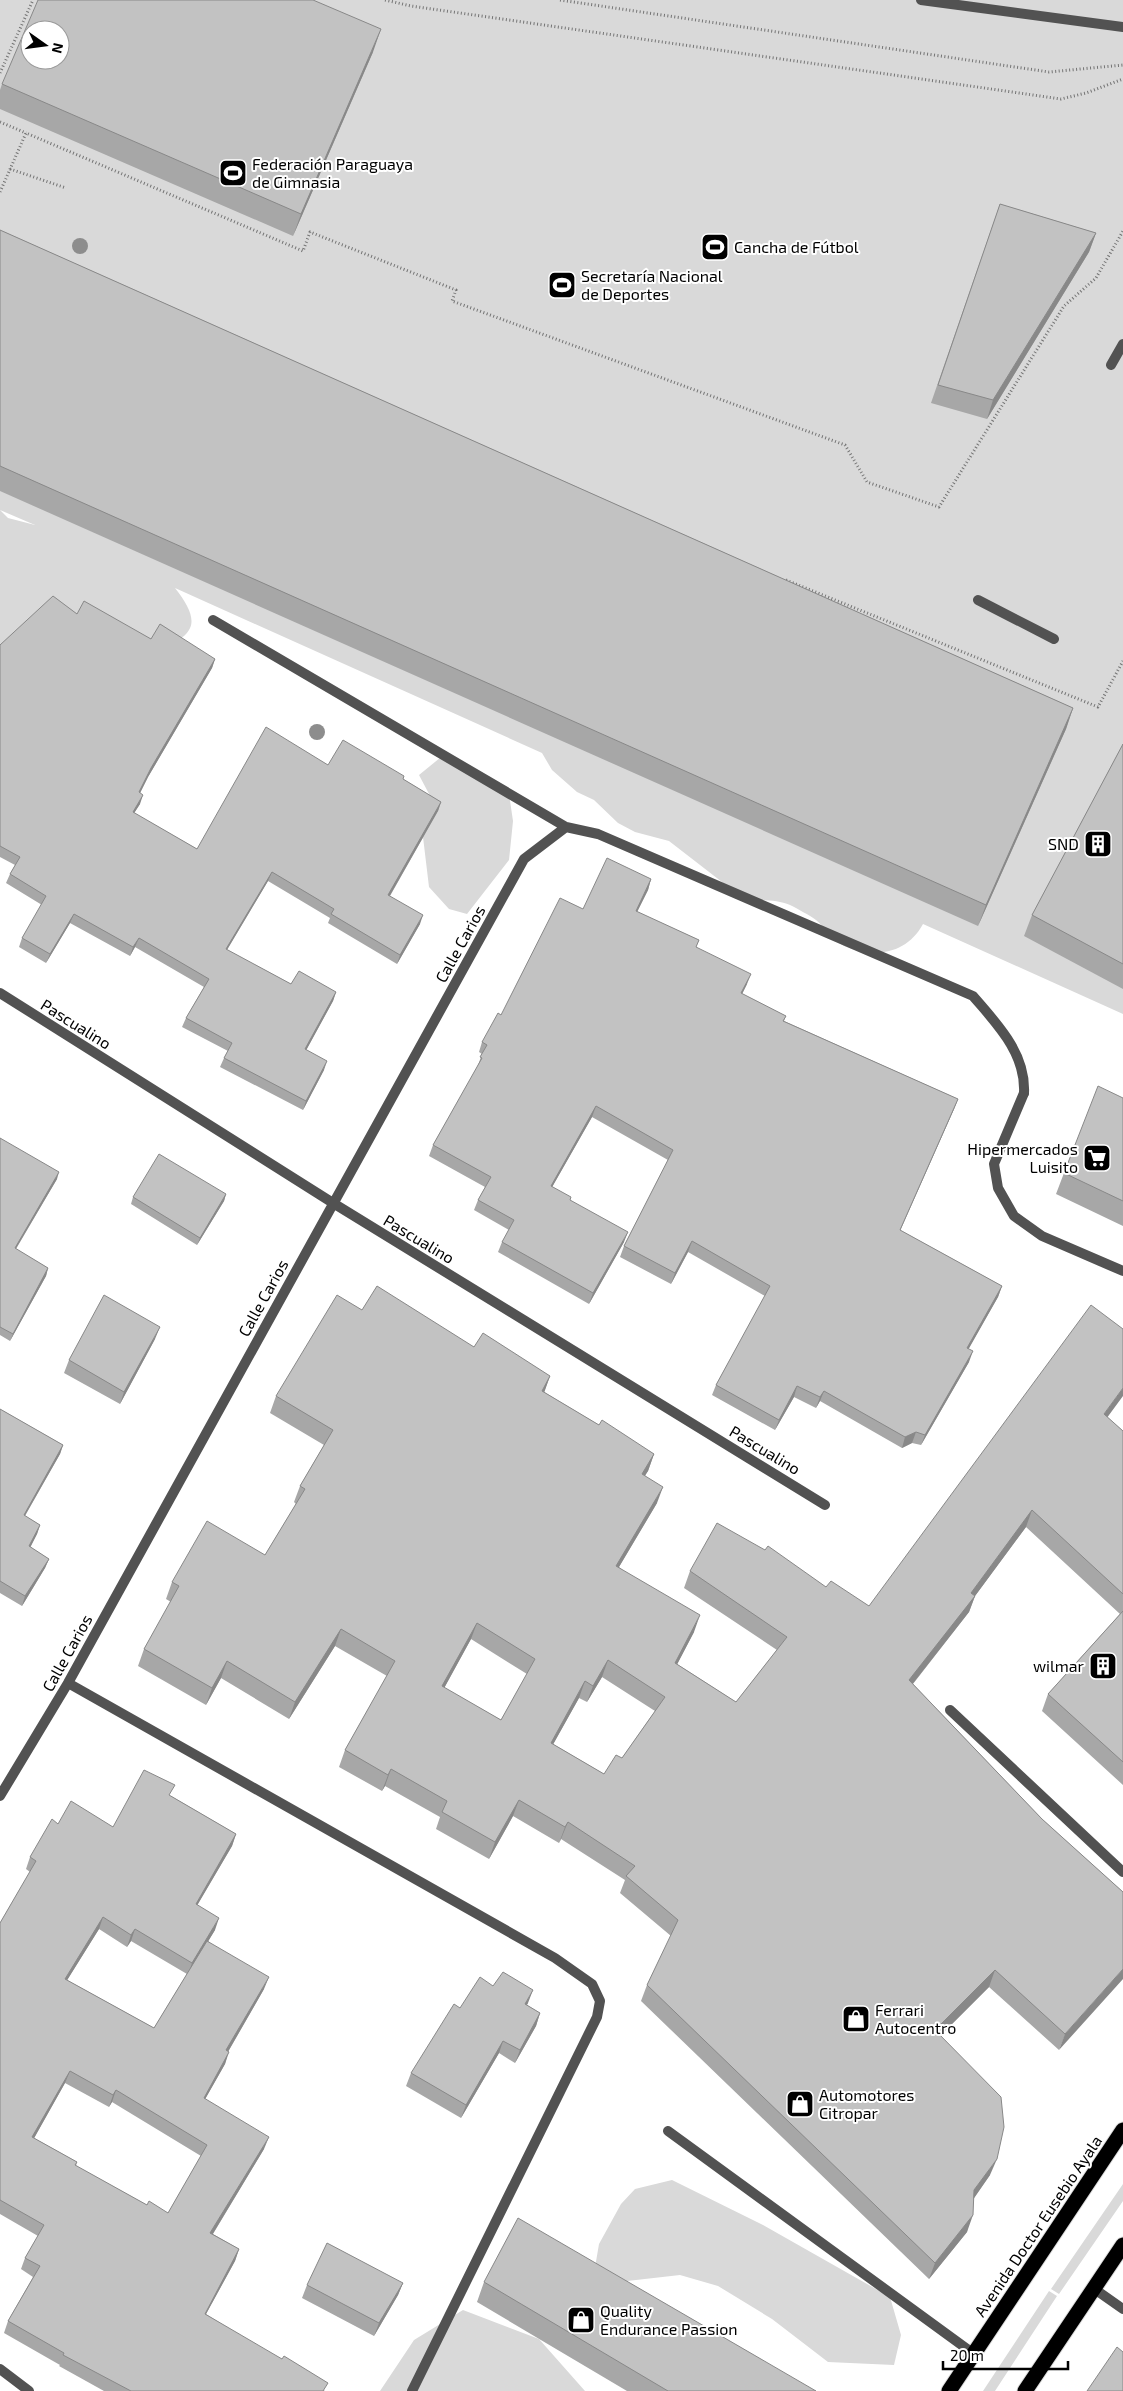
<svg xmlns="http://www.w3.org/2000/svg" width="1123" height="2391" font-family="'Exo 2',sans-serif">
	<style>
		.green { fill: #d9d9d9; fill-rule: evenodd }
		.lines { fill: none; stroke-linecap: round; stroke-linejoin: round }
		.highway-casing { stroke: #dbdbdb; stroke-width: 17 }
		.path { stroke: #747474; stroke-width: 3; stroke-dasharray: 1 2.5; stroke-linecap: butt }
		.lane { stroke: #525252; stroke-width: 10 }
		.street { stroke: #525252; stroke-width: 10 }
		.highway { stroke: #000; stroke-width: 15 }
		.tree { fill: #8d8d8d }
		.wall { fill: #a7a7a7; fill-rule: evenodd }
		.shaded-wall { fill: #888 }
		.building { fill: #c2c2c2; stroke: #888; fill-rule: evenodd }
		.labels { text-anchor: middle; stroke-width: 4; stroke-linejoin: round; paint-order: stroke }
		.poi-label { font-size: 16px; fill: #000; stroke: #fff; text-anchor: start }
		.street-label { font-size: 16px; fill: #000; stroke: #fff }
	</style>
	<rect width="100%" height="100%" fill="#fff"/>
	<path class="green" d="M0,0H1123V1014L923,924C907,954 874,959 844,946C832,940 826,928 816,920C809,915 798,909 790,905C774,898 753,901 737,898L722,882L669,841L635,832L618,823L594,800L577,792L552,770L542,753L175,588C197,616 201,634 162,647L79,614L62,613L0,682V510L8,518L35,525L0,510ZM30,30H60V60H30Z
		M446,753L509,794L513,821L509,860L467,914L449,909L429,887L423,837L438,811L419,775Z
		M672,2180L763,2225L890,2297L901,2335L894,2365L828,2362L772,2319L718,2286L680,2275L592,2285L599,2244L621,2204L635,2189Z
		M1123,2184V2201L1059,2294L1051,2289Z
		M1049,2291L1057,2296L995,2391H983Z
		M463,2310L539,2339L585,2391H380L414,2340Z"/>
	<g class="lines">
		<defs>
			<path id="highway" d="M949,2391L1123,2130
				M1025,2391L1123,2245"/>
		</defs>
		<use href="#highway" class="highway-casing"/>
		<path class="path" d="M385,0L411,6L1061,99L1086,93L1123,79
			M560,0L1049,72L1123,65
			M0,73L33,0
			M0,122L26,133
			M10,169L66,188
			M0,192L26,133L303,251L310,232L456,290L452,301L845,445L867,482L939,507L1064,306L1096,278L1123,231
			M786,580L1098,707L1123,661"/>
		<path class="lane" d="M921,0L1123,27
			M1111,365L1123,344
			M978,600L1054,639
			M1024,1093L994,1164L998,1188L1014,1216L1042,1236L1123,1271
			M950,1710L1123,1872
			M668,2131L974,2354"/>
		<path class="street" d="M213,620L566,827L598,834L973,996C997,1024 1026,1053 1024,1093
			M0,993L333,1203L825,1505
			M68,1683L555,1958L592,1984L600,2001L597,2017L412,2391
			M0,1796L68,1683L524,859L566,827
			M1093,2288L1123,2309
			M0,2369L29,2391"/>
		<use href="#highway" class="highway"/>
	</g>
	<g class="tree">
		<circle cx="80" cy="246" r="8"/>
		<circle cx="317" cy="732" r="8"/>
	</g>
	<path class="wall" d="M373,52L293,236L0,109V90L2,84Z
		M1000,204L1096,233L1089,252L987,419L931,403Z
		M0,230L1073,708L1066,729L978,926L0,491Z
		M77,614L151,639L215,659L212,668L148,777L140,793V804L134,813L197,849L328,765L403,779L441,802L438,811L390,896L420,924L397,964L328,923L330,918L268,881L227,950L291,984L336,992L333,1001L306,1050L324,1070L303,1110L220,1067L224,1058L228,1051L182,1027L186,1018L204,987L135,947L130,956L70,923L46,963L19,947L22,938L42,905L6,883L10,874L15,865L0,857V645Z
		M1123,744V989L1024,936L1032,915Z
		M651,879L648,890L637,912L699,940L696,947L747,984L742,994L786,1016L784,1021L958,1099L954,1109L900,1230L1002,1286L998,1297L968,1349L969,1362L921,1445L912,1443L902,1448L820,1401L816,1408L794,1397L775,1430L712,1395L716,1385L765,1296L688,1252L671,1284L620,1257L624,1246L668,1160L592,1117L552,1187L570,1200L624,1242L589,1304L498,1252L502,1242L509,1230L474,1210L478,1200L485,1187L429,1156L433,1145L477,1068L482,1054L479,1052L482,1042L501,1015L583,909Z
		M1123,1098V1226L1056,1194L1064,1173Z
		M0,1138L57,1179L16,1249L48,1268L46,1276L10,1341L0,1335Z
		M226,1194L224,1201L197,1245L131,1204L133,1197Z
		M362,1310L474,1347L550,1376L544,1392L599,1425L654,1454L648,1471L645,1475L657,1503L619,1567L694,1632L677,1664L736,1702L777,1650L684,1588L690,1571L826,1587L869,1606L1107,1417L1123,1431V1785L1042,1711L1048,1694L1120,1614L1026,1527L975,1596L969,1612L913,1684L1042,1819L1123,1892L1059,2050L989,1987L940,2036L990,2175L973,2199L967,2232L929,2279L641,2001L647,1985L671,1936L620,1893L625,1880L561,1839L559,1843L513,1816L489,1859L436,1829L440,1817L385,1786L382,1791L339,1767L345,1750L387,1676L335,1646L289,1719L221,1678L206,1705L138,1666L144,1649L171,1602L166,1599L172,1582L265,1555L296,1504L294,1502L300,1486L324,1445L270,1413L276,1396ZM471,1639L527,1674L501,1720L444,1688ZM602,1677L655,1711L622,1758L604,1774L553,1744L579,1698L587,1702Z
		M155,1339L120,1404L64,1373L69,1360Z
		M0,1409L63,1445L60,1454L25,1516L40,1525L37,1534L30,1547L49,1559L45,1568L22,1606L0,1593Z
		M171,1796L236,1834L232,1846L197,1905L215,1930L208,1941L264,1989L228,2052L225,2064L205,2099L264,2149L213,2234L239,2249L235,2261L206,2314L325,2391H104L59,2366L60,2365L4,2333L8,2321L33,2277L21,2269L25,2258L38,2236L0,2214V1923L30,1872L26,1869L30,1857L58,1824L113,1827ZM99,1929L127,1947L131,1941L187,1974L154,2028L67,1980ZM65,2083L109,2107L112,2102L201,2156L168,2213L147,2205L76,2166L77,2162L34,2138Z
		M493,1986L528,2003L527,2005L540,2013L536,2026L515,2063L499,2053L461,2118L406,2086L411,2073L460,2008Z
		M484,2282L816,2391H627L477,2302Z
		M403,2283L398,2295L374,2336L302,2298L307,2285Z"/>
	<path class="shaded-wall" d="M381,29L373,52L293,236L301,214Z
		M1096,233L1089,252L987,419L993,400Z
		M215,659L212,668L148,777L136,801L139,792L151,768Z
		M1073,708L1066,729L978,926L986,905Z
		M143,795L140,804L129,821L133,812Z
		M441,802L438,811L385,904L388,895Z
		M272,872L268,881L222,958L226,949Z
		M651,879L648,890L632,922L636,911Z
		M74,914L70,923L46,963L50,954Z
		M423,915L420,924L397,964L400,955Z
		M139,938L135,947L130,956L133,947Z
		M751,974L747,984L737,1004L741,993Z
		M336,992L333,1001L302,1058L305,1049Z
		M327,1061L324,1070L303,1110L306,1101Z
		M958,1099L954,1109L896,1240L900,1230Z
		M596,1106L592,1117L547,1196L551,1186Z
		M59,1172L57,1179L12,1255L15,1248Z
		M226,1194L224,1201L197,1245L200,1238Z
		M628,1232L624,1242L589,1304L593,1293Z
		M692,1241L688,1252L671,1284L675,1273Z
		M48,1268L46,1276L10,1341L13,1334Z
		M1002,1286L998,1297L963,1359L967,1348Z
		M160,1327L155,1339L120,1404L124,1392Z
		M973,1351L969,1362L921,1445L925,1435Z
		M550,1376L544,1393L542,1391Z
		M797,1386L794,1397L775,1430L779,1420Z
		M1123,1388V1396L1098,1430L1104,1414Z
		M824,1391L820,1401L816,1408L820,1397Z
		M916,1432L912,1443L902,1448L905,1437Z
		M63,1445L60,1454L20,1524L24,1515Z
		M654,1454L648,1471L636,1490L642,1474Z
		M663,1487L657,1503L610,1582L616,1566Z
		M1032,1510L1026,1527L975,1596L969,1612L903,1696L909,1680L971,1593Z
		M40,1525L37,1534L26,1556L29,1546Z
		M49,1559L45,1568L22,1606L25,1596Z
		M700,1615L694,1632L669,1680L675,1663Z
		M477,1623L471,1639L436,1703L442,1686Z
		M341,1629L335,1646L289,1719L295,1702Z
		M608,1660L602,1677L587,1702L593,1686Z
		M227,1661L221,1678L206,1705L212,1688Z
		M585,1681L579,1698L545,1759L551,1743Z
		M391,1769L385,1786L382,1791L388,1775Z
		M519,1800L513,1816L489,1859L495,1842Z
		M568,1822L561,1839L559,1843L565,1827Z
		M236,1834L232,1846L191,1916L196,1904Z
		M103,1917L99,1929L61,1990L65,1979Z
		M219,1918L215,1930L188,1975L192,1963Z
		M135,1929L131,1941L127,1947L131,1935Z
		M1123,1969V1979L1059,2050L1065,2034Z
		M995,1970L989,1987L929,2047L935,2030Z
		M269,1977L264,1989L222,2062L226,2050Z
		M533,1990L528,2003L520,2016L525,2004Z
		M540,2013L536,2026L515,2063L520,2050Z
		M503,2041L499,2053L461,2118L466,2105Z
		M229,2052L225,2064L199,2110L204,2098Z
		M70,2071L65,2083L28,2149L32,2137Z
		M116,2090L112,2102L109,2107L113,2095Z
		M269,2137L264,2149L206,2245L210,2233Z
		M997,2159L990,2175L968,2207L974,2190Z
		M973,2215L967,2232L929,2279L935,2263Z
		M239,2249L235,2261L200,2325L205,2314Z
		M403,2283L398,2295L374,2336L379,2323Z"/>
	<path class="building" d="M38,0H313L381,29L301,214L2,84ZM30,30H60V60H30Z
		M1000,204L1096,233L993,400L938,385Z
		M0,230L1073,708L986,905L0,466Z
		M53,596L77,614L84,601L151,639L160,624L215,659L151,768L139,792L143,795L133,812L197,849L266,727L328,765L343,740L404,776L403,779L441,802L388,895L423,915L400,955L331,914L334,909L272,872L226,949L291,984L299,971L336,992L305,1049L327,1061L306,1101L224,1058L232,1043L186,1018L209,979L139,938L133,947L74,914L50,954L22,938L46,896L10,874L20,857L0,846V645Z
		M1123,744V964L1032,915Z
		M607,858L651,879L636,911L699,940L696,947L751,974L741,993L786,1016L783,1021L958,1099L900,1230L1002,1286L967,1348L973,1351L925,1435L916,1432L905,1437L824,1391L820,1397L797,1386L779,1420L716,1385L770,1286L692,1241L675,1273L624,1246L673,1150L596,1106L551,1186L571,1197L570,1200L628,1232L593,1293L502,1242L514,1220L478,1200L491,1177L433,1145L482,1058L480,1057L487,1045L482,1042L498,1013L501,1015L560,898L583,909Z
		M1098,1086L1123,1098V1201L1064,1173Z
		M0,1138L59,1172L15,1248L48,1268L13,1334L0,1327Z
		M159,1154L226,1194L200,1238L133,1197Z
		M377,1286L474,1347L483,1333L550,1376L542,1391L599,1425L602,1420L654,1454L642,1474L663,1487L616,1566L700,1615L675,1663L736,1702L787,1637L690,1571L717,1523L765,1550L768,1546L826,1587L831,1581L869,1606L1091,1305L1123,1329V1388L1104,1414L1123,1431V1594L1032,1510L971,1593L975,1596L909,1680L1042,1819L1123,1892V1969L1065,2034L995,1970L935,2030L1001,2097L1004,2127L997,2159L974,2190L973,2215L935,2263L647,1985L678,1920L626,1876L635,1866L568,1822L565,1827L519,1800L495,1842L442,1812L447,1801L391,1769L388,1775L345,1750L395,1661L341,1629L295,1702L227,1661L212,1688L144,1649L179,1586L172,1582L207,1521L265,1555L305,1489L300,1486L333,1430L276,1396L337,1295L362,1310ZM477,1623L535,1659L501,1720L442,1686ZM608,1660L665,1697L622,1758L616,1755L604,1774L551,1743L585,1681L593,1686Z
		M104,1295L160,1327L124,1392L69,1360Z
		M0,1409L63,1445L24,1515L40,1525L29,1546L49,1559L25,1596L0,1581Z
		M1123,1611V1762L1048,1694Z
		M144,1770L175,1785L169,1795L236,1834L196,1904L219,1918L192,1963L135,1929L131,1935L103,1917L65,1979L154,2028L207,1941L269,1977L226,2050L229,2052L204,2098L269,2137L210,2233L239,2249L205,2314L282,2359L284,2356L328,2383L323,2391H131L63,2355L64,2353L8,2321L40,2266L25,2258L44,2225L0,2200V1923L36,1861L30,1857L52,1819L58,1824L71,1801L113,1827ZM70,2071L113,2095L116,2090L207,2145L168,2213L149,2201L147,2205L75,2165L77,2162L32,2137Z
		M503,1972L533,1990L525,2004L540,2013L520,2050L503,2041L466,2105L411,2073L454,2004L460,2008L480,1977L493,1986Z
		M518,2218L816,2391H668L484,2282Z
		M327,2243L403,2283L379,2323L307,2285Z
		M1117,2347L1123,2352V2391H1087Z"/>
	<defs>
		<symbol id="stadium-square" viewBox="-11 -11 22 22"><rect x="-9" y="-9" width="18" height="18" rx="4" fill="#000" stroke="#fff"/><path d="M0-5a6.5 5 0 1 0 0 10a6.5 5 0 1 0 0-10ZM-3.5-1.8h7v3.6h-7Z" fill="#fff"/></symbol>
		<symbol id="building-square" viewBox="-11 -11 22 22"><rect x="-9" y="-9" width="18" height="18" rx="4" fill="#000" stroke="#fff"/><path d="M-4-6H4V6H1V3H-1V6H-4ZM-2.5-4.3h1.7v1.8h-1.7ZM.8-4.3h1.7v1.8H.8ZM-2.5-1h1.7V.8h-1.7ZM.8-1h1.7V.8H.8Z" fill="#fff"/></symbol>
		<symbol id="supermarket-square" viewBox="-11 -11 22 22"><rect x="-9" y="-9" width="18" height="18" rx="4" fill="#000" stroke="#fff"/><path d="M-6-5.5h2.5l.6 2H6L4.5 2H-2.5L-4.4-4H-6ZM-1.5 3.2a1.3 1.3 0 1 0 .1 0ZM3 3.2a1.3 1.3 0 1 0 .1 0Z" fill="#fff"/></symbol>
		<symbol id="shop-square" viewBox="-11 -11 22 22"><rect x="-9" y="-9" width="18" height="18" rx="4" fill="#000" stroke="#fff"/><path d="M-5-2.5h2.3a2.7 3.5 0 0 1 5.4 0H5L5.5 6h-11ZM-1.5-2.5h3a1.5 2.3 0 0 0-3 0Z" fill="#fff"/></symbol>
	</defs>
	<g fill-rule="evenodd">
		<use href="#stadium-square" x="217" y="157" width="32" height="32"/>
		<use href="#stadium-square" x="699" y="231" width="32" height="32"/>
		<use href="#stadium-square" x="546" y="269" width="32" height="32"/>
		<use href="#building-square" x="1082" y="828" width="32" height="32"/>
		<use href="#supermarket-square" x="1081" y="1142" width="32" height="32"/>
		<use href="#building-square" x="1087" y="1650" width="32" height="32"/>
		<use href="#shop-square" x="840" y="2003" width="32" height="32"/>
		<use href="#shop-square" x="784" y="2088" width="32" height="32"/>
		<use href="#shop-square" x="565" y="2304" width="32" height="32"/>
	</g>
	<g class="labels">
		<g class="poi-label">
			<text x="252" y="170">Federación Paraguaya<tspan x="252" dy="18">de Gimnasia</tspan></text>
			<text x="734" y="253">Cancha de Fútbol</text>
			<text x="581" y="282">Secretaría Nacional<tspan x="581" dy="18">de Deportes</tspan></text>
			<text x="1079" y="850" text-anchor="end">SND</text>
			<text x="1078" y="1155" text-anchor="end">Hipermercados<tspan x="1078" dy="18">Luisito</tspan></text>
			<text x="1084" y="1672" text-anchor="end">wilmar</text>
			<text x="875" y="2016">Ferrari<tspan x="875" dy="18">Autocentro</tspan></text>
			<text x="819" y="2101">Automotores<tspan x="819" dy="18">Citropar</tspan></text>
			<text x="600" y="2317">Quality<tspan x="600" dy="18">Endurance Passion</tspan></text>
		</g>
		<g class="street-label">
			<text transform="translate(460 944) rotate(-61)" y="6">Calle Carios</text>
			<text transform="translate(76 1024) rotate(32)" y="6">Pascualino</text>
			<text transform="translate(419 1239) rotate(31)" y="6">Pascualino</text>
			<text transform="translate(263 1298) rotate(-61)" y="6">Calle Carios</text>
			<text transform="translate(765 1450) rotate(31)" y="6">Pascualino</text>
			<text transform="translate(67 1653) rotate(-61)" y="6">Calle Carios</text>
			<text transform="translate(1038 2226) rotate(-56)" y="6">Avenida Doctor Eusebio Ayala</text>
		</g>
	</g>
	<g transform="translate(45 45) rotate(104)"><circle r="24" fill="#ffffff" stroke="#999999"/>
	<path d="M0-4L9 19L0 12L-9 19Z" fill="#000000"/>
	<text y="-8" font-size="14" font-weight="bold" text-anchor="middle" fill="#000000">N</text>
	</g>
	<path d="M943 2361v8h125v-8" fill="none" stroke="#000000" stroke-width="2.5"/>
	<text x="950" y="2361" font-size="15" fill="#000000" stroke="#ffffff" stroke-width="4" paint-order="stroke">20 m</text>
</svg>
